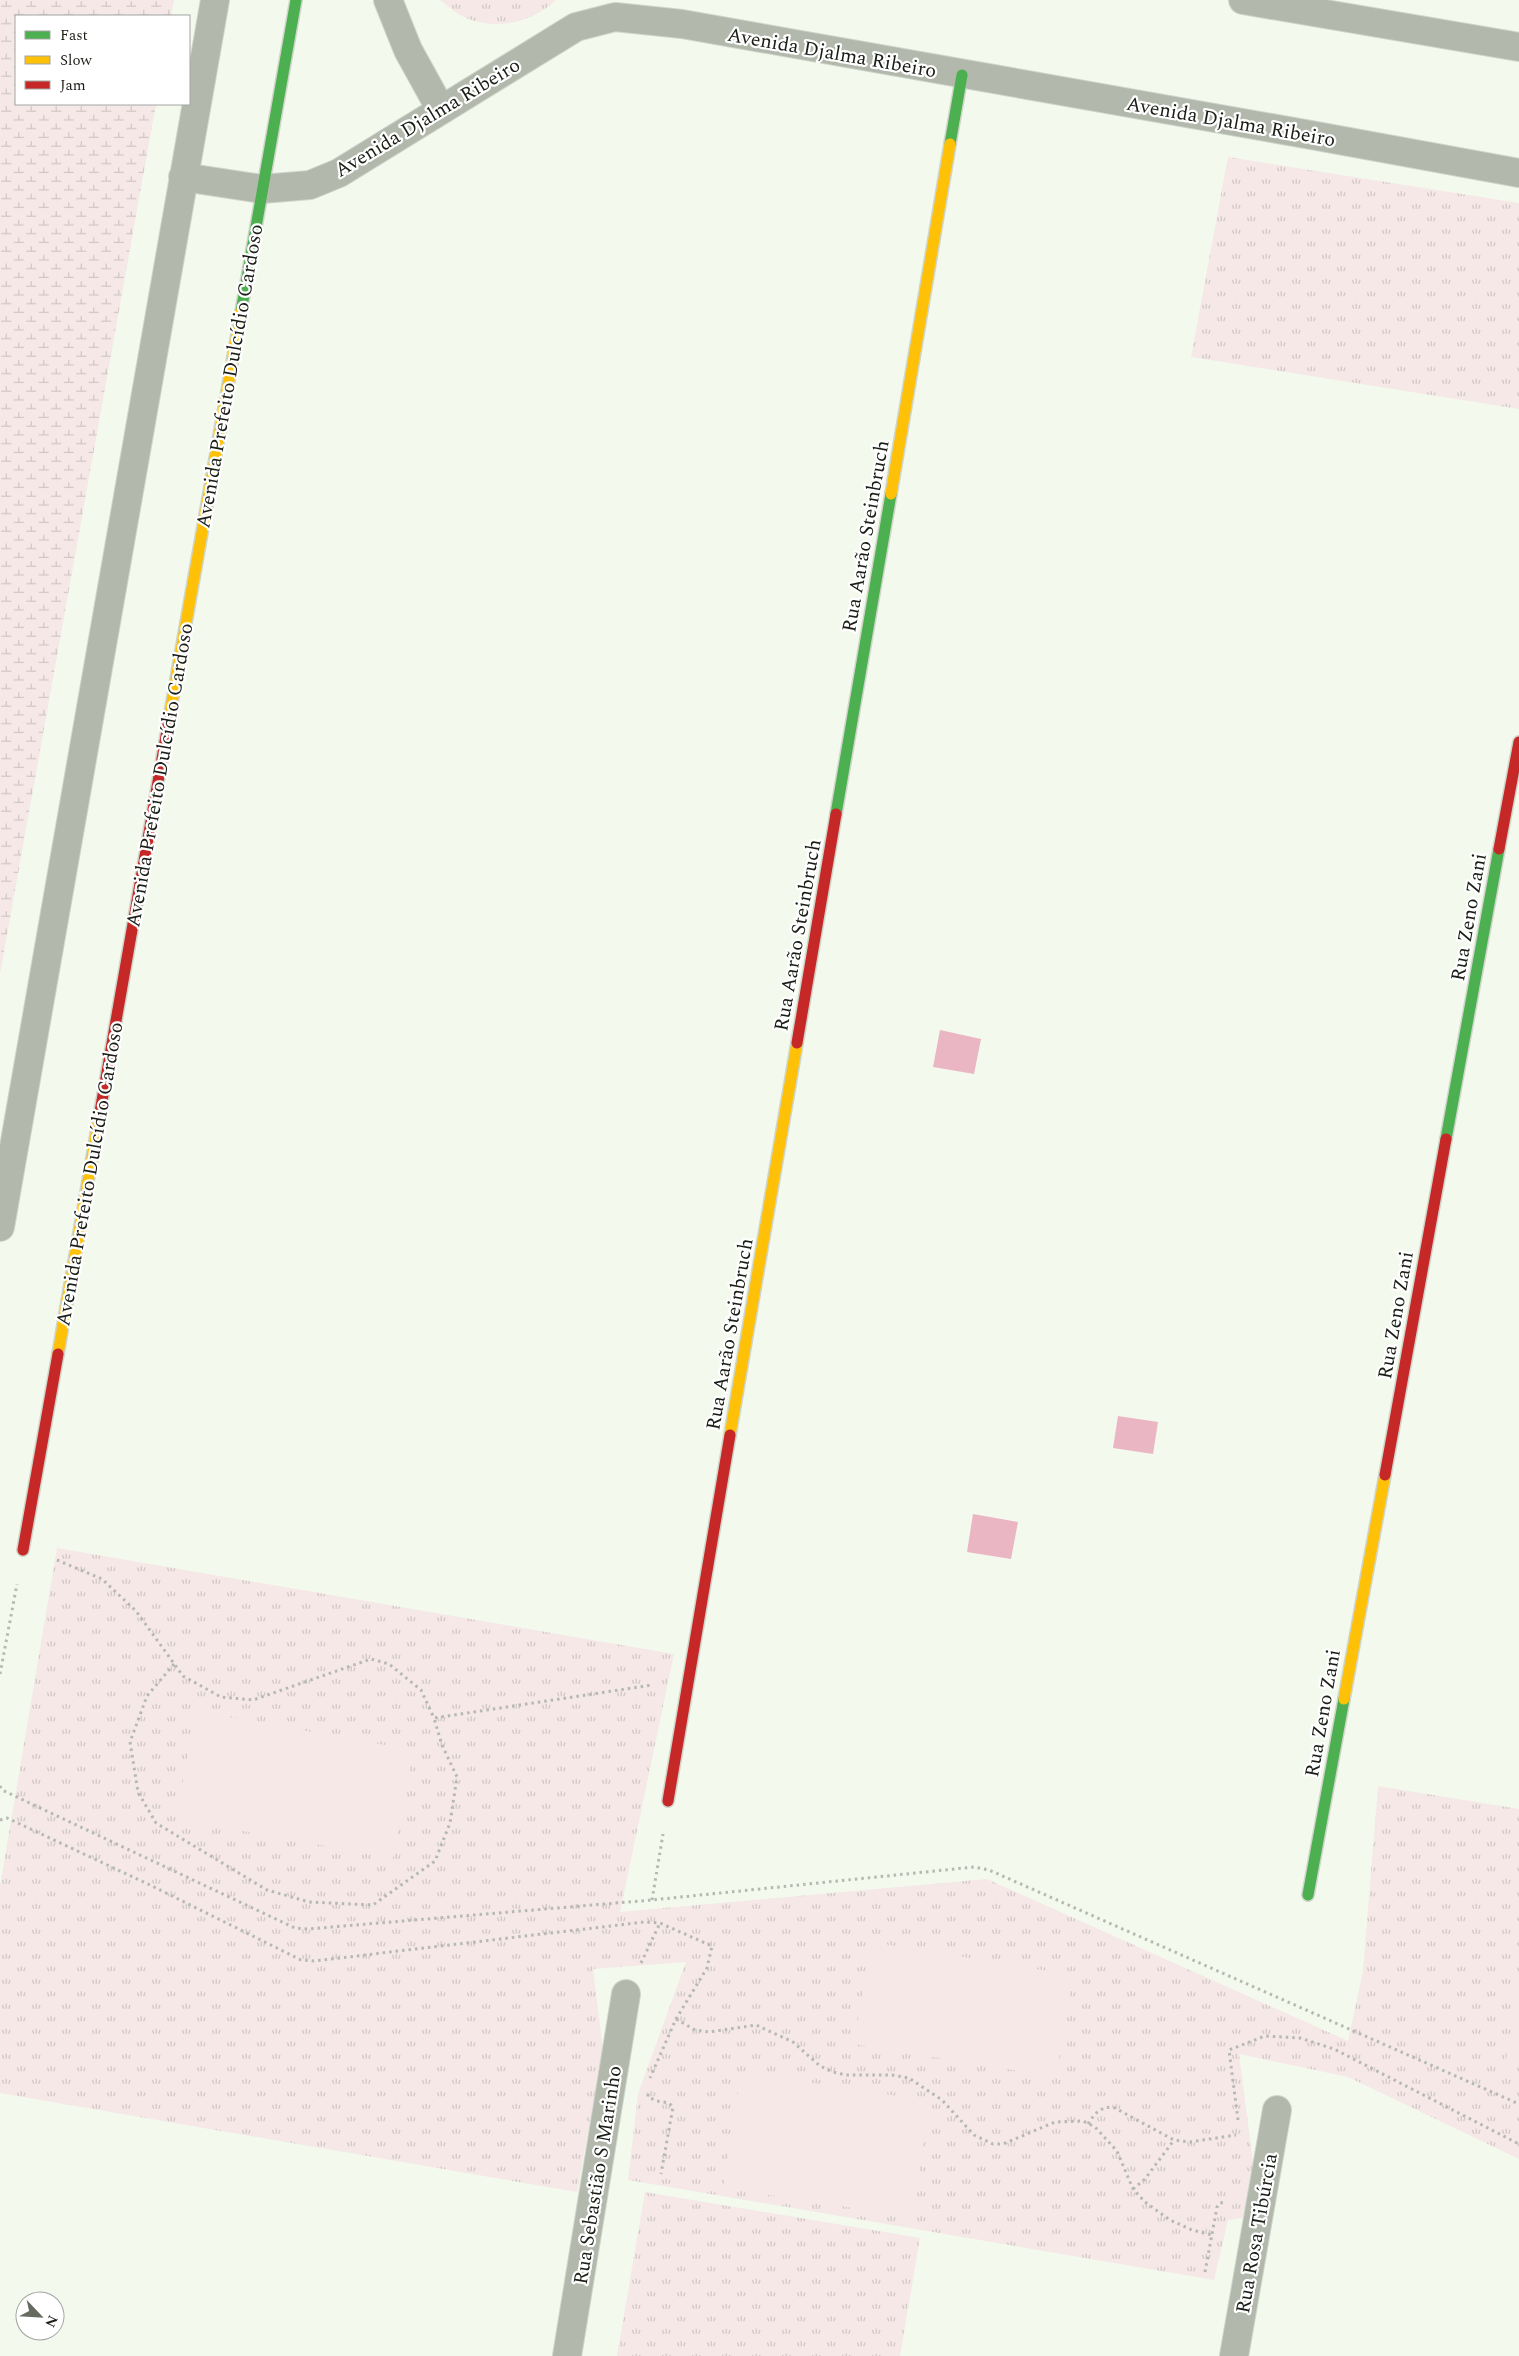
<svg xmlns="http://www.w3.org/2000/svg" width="1519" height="2356" font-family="Spectral,serif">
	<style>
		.grass { fill: url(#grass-tufts) }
		.wetland { fill: url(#wetland-marsh) }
		.pitch { fill: #f5e8e7 }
		.water { fill: #ebb6c3 }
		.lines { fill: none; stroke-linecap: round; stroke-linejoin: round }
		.street-casing { stroke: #d0d5cb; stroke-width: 30 }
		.fast-casing { stroke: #d0d5cb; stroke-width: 14 }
		.slow-casing { stroke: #d0d5cb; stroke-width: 14 }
		.jam-casing { stroke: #d0d5cb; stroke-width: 14 }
		.path { stroke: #b5b9b0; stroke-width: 3; stroke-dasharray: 2.5 4; stroke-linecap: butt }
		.street { stroke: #b2b8ac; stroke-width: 28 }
		.fast { stroke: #4caf50; stroke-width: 11 }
		.slow { stroke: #ffc107; stroke-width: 11 }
		.jam { stroke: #c62828; stroke-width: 11 }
		.labels { text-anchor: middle; stroke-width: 4.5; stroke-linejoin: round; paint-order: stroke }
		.street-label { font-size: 20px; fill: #1a1e16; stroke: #fff }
	</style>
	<defs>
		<pattern id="grass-tufts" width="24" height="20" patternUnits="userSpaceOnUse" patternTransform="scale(1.25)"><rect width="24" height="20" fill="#f5e8e7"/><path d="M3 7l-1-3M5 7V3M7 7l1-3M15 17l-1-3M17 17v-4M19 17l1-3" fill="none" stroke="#d1c7c5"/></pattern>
		<pattern id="wetland-marsh" width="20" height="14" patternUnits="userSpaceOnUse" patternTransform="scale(1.25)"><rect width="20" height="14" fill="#f5e8e7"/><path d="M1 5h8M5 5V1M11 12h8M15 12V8" fill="none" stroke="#d1c7c5"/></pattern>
	</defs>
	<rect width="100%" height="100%" fill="#f3f9ed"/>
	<path class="grass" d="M440,0H556C532,23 493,32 462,16C454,12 447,5 440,0Z
		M1228,157L1519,203V409L1191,357Z
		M57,1548L674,1654L620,1912L987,1879L1348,2041L1363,1971L1378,1786L1519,1809V2159L1348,2077L1239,2054L1256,2185L1249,2217L1228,2220L1214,2280L628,2180L638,2094L686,1962L593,1969L603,2050L577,2192L0,2093V1886Z
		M645,2192L920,2238L900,2356H617Z"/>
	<path class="wetland" d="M0,0H174L171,16H16V104H156L0,974Z"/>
	<path class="pitch" d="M196,1711L413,1750L393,1858L176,1819Z
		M871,1942L1073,1975L1056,2077L854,2044Z
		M1519,1980V2062L1506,2060Z
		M741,2072L930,2101L912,2217L723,2188Z"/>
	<path class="water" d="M940,1030L981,1039L974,1074L933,1067Z
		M1118,1416L1158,1422L1153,1454L1113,1448Z
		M973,1514L1018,1522L1011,1559L967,1552Z"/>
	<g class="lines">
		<defs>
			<path id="street" d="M388,0L408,50L440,108
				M1243,0L1519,47
				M183,177L262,189L310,185L339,173L576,27L615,17L682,24L1311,135L1519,173
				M0,1227L215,0
				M567,2356L626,1994
				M1234,2356L1277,2110"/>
			<path id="fast" d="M950,144L962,75
				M241,312L296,0
				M836,814L891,494
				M1446,1139L1499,849
				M1308,1895L1344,1699"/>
			<path id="slow" d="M891,494L950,144
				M169,719L241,312
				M58,1354L100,1112
				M730,1435L797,1043
				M1344,1699L1385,1475"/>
			<path id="jam" d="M1499,849L1519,742
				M797,1043L836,814
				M100,1112L169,719
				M1385,1475L1446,1139
				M23,1550L58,1354
				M668,1801L730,1435"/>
		</defs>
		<use href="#street" class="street-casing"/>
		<use href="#fast" class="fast-casing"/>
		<use href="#slow" class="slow-casing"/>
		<use href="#jam" class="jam-casing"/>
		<path class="path" d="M57,1560L102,1579L136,1611L183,1676L221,1697L253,1700L371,1659L389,1664L421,1690L434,1718L652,1685
			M174,1664L147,1696L130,1742L138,1792L156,1823L267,1890L309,1902L373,1905L435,1861L450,1823L457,1777L442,1745L434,1718
			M0,1674L17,1584
			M0,1786L2,1790L295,1928L308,1929L652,1900L974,1867L989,1870L1519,2104
			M0,1820L7,1818L148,1884L301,1960L314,1961L644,1922L660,1923L712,1946L707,1968L676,2019L650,2078
			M652,1900L663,1834
			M641,1963L660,1923
			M676,2019L695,2030L709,2032L756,2025L793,2042L820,2066L833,2072L846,2075H892L909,2078L942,2100L974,2135L993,2144H1003L1055,2122L1083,2121L1095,2127L1117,2151L1133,2189L1145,2202L1170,2220L1192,2230L1212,2235
			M648,2094V2097L657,2101L669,2103L673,2107L661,2174
			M1238,2120L1229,2050L1265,2036L1300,2038L1334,2049L1519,2144
			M1088,2124C1095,2113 1100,2107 1113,2107L1174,2140L1190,2142L1236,2135
			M1133,2189L1145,2179L1174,2140
			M1205,2272L1217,2207L1220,2203L1226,2202"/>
		<use href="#street" class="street"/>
		<use href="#fast" class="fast"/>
		<use href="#slow" class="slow"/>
		<use href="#jam" class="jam"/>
	</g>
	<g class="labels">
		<g class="street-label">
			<text transform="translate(832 52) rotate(10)" y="7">Avenida Djalma Ribeiro</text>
			<text transform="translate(427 117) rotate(-31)" y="7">Avenida Djalma Ribeiro</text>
			<text transform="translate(1231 121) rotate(10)" y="7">Avenida Djalma Ribeiro</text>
			<text transform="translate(229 376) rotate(-80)" y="7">Avenida Prefeito Dulcídio Cardoso</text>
			<text transform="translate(865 536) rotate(-80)" y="7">Rua Aarão Steinbruch</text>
			<text transform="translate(159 775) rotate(-80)" y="7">Avenida Prefeito Dulcídio Cardoso</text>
			<text transform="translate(1468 917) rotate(-80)" y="7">Rua Zeno Zani</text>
			<text transform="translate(797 935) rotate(-80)" y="7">Rua Aarão Steinbruch</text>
			<text transform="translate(89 1174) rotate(-80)" y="7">Avenida Prefeito Dulcídio Cardoso</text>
			<text transform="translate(1395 1315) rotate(-80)" y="7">Rua Zeno Zani</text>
			<text transform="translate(729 1334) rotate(-80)" y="7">Rua Aarão Steinbruch</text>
			<text transform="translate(1322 1713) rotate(-80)" y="7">Rua Zeno Zani</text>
			<text transform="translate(597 2175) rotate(-81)" y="7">Rua Sebastião S Marinho</text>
			<text transform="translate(1256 2233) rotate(-80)" y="7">Rua Rosa Tibúrcia</text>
		</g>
	</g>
	<rect x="15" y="15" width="175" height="90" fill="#ffffff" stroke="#a3a5a2"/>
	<rect x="25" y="31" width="25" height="8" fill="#4caf50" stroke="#a3a5a2"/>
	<text x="60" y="40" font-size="15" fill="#1a1e16">Fast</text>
	<rect x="25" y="56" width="25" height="8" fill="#ffc107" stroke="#a3a5a2"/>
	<text x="60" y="65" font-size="15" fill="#1a1e16">Slow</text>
	<rect x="25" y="81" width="25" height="8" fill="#c62828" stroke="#a3a5a2"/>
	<text x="60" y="90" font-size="15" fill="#1a1e16">Jam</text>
	<g transform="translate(40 2316) rotate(115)"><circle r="24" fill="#ffffff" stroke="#a3a5a2"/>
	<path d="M0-4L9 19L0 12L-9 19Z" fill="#666b61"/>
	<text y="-8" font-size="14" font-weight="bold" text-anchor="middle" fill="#1a1e16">N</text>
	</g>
</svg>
